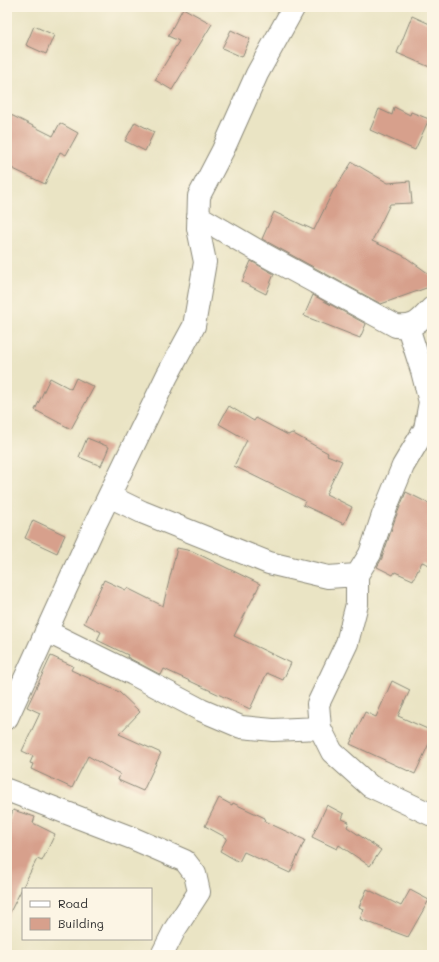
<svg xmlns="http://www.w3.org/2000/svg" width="439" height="962" font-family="Mali,sans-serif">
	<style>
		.building { fill: #d7a08c }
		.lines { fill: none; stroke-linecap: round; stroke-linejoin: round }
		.minor-casing { stroke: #8a8878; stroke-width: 24 }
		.minor { stroke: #fff; stroke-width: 22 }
	</style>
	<rect width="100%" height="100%" fill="#fcf5e5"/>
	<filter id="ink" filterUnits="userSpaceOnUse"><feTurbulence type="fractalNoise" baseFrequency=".025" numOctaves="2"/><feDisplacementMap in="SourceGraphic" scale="8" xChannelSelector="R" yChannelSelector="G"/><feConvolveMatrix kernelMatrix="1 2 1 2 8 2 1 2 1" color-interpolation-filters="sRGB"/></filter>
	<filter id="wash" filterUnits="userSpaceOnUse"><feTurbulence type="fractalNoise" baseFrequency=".012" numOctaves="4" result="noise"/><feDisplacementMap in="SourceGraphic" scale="16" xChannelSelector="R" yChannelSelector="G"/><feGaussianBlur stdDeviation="0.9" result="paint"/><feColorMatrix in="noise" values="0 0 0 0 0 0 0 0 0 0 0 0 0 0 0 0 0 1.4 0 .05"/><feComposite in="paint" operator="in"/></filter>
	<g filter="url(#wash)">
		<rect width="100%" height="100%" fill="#eae4c4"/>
		<g id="blocks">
			<path class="building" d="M183,8L212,24L172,90L155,80L179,41L168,36Z
				M412,16L432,25V68L397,53Z
				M34,26L54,35L46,54L26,45Z
				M231,30L250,39L242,57L222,48Z
				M394,107L410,115L411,112L429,119L415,150L370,130L379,109L392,115Z
				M7,113L53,136L60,123L78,133L66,155L60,152L45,184L7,166Z
				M135,122L154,132L145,151L125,141Z
				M352,162L388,183L410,181L412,203L390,204L372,241L404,256L432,276V286L381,304L262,239L274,212L314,230L334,189H335Z
				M251,261L274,274L266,294L242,282Z
				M313,295L366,324L360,338L304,316Z
				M50,378L71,389L76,378L94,387L71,429L35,410Z
				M229,406L254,421L256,418L288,435L292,433L328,453L327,455L342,461L326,494L352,507L344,524L303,505L305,501L234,466L247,440L219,424Z
				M87,438L109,447L101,466L79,457Z
				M406,492L432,505V566L422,562L413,580L395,572L393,575L377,567L382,558L395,519Z
				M33,520L65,535L57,553L25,538Z
				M177,548L192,551L260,584L234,636L291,663L283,680L267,673L250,709L164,669L161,675L127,657L128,655L97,640L101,632L84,623L104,580L126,590L127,588L163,606Z
				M51,656L73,666L71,670L119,692L140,712L119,734L161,753L143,791L118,780L120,774L88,756L72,788L31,769L33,764L30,763L33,756L22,751L40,713L27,707Z
				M392,681L410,690L398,716L432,731V737L415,774L350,744L365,712L376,717Z
				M219,798L232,805L233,803L265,818L264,821L305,840L290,873L244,852L239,862L220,851L227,838L205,826Z
				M327,805L344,814L342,819L349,822L347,827L381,850L370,866L339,845L337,849L312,837Z
				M13,810L35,817L33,823L55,834L42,861L37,859L7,918V828Z
				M367,889L401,906L410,890L429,900L408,937L360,919L364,909L359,907Z"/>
		</g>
	</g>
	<g filter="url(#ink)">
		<use href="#blocks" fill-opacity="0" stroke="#8a8878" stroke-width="1"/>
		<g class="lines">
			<defs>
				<path id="minor" d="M198,216L265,255L396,326C416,328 419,321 432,308
					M109,496L142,512L269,563L328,577L357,575L370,554L383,515L403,466L425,429L430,402L422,371L408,327
					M357,575V604L347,643L318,704L320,728L332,752L370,786L432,815
					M46,631L133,674L201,710L241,727L273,730L320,728
					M7,718L92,531L167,376L194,326L205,262L198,228L199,196L223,150L257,74L294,7
					M7,790L132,838L185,861L195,874L199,892L175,929L162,955"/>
			</defs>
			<use href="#minor" class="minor-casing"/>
			<use href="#minor" class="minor"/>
		</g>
	</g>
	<rect width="439" height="962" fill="none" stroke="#fcf5e5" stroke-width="24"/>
	<rect x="22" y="888" width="130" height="52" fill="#fcf5e5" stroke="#a8a49b"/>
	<rect x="30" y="901" width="20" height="6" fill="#ffffff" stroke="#a8a49b"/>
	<text x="58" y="908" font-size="12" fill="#2b2b2b">Road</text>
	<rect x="30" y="918" width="20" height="12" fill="#d7a08c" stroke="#a8a49b"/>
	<text x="58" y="928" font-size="12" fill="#2b2b2b">Building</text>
</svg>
